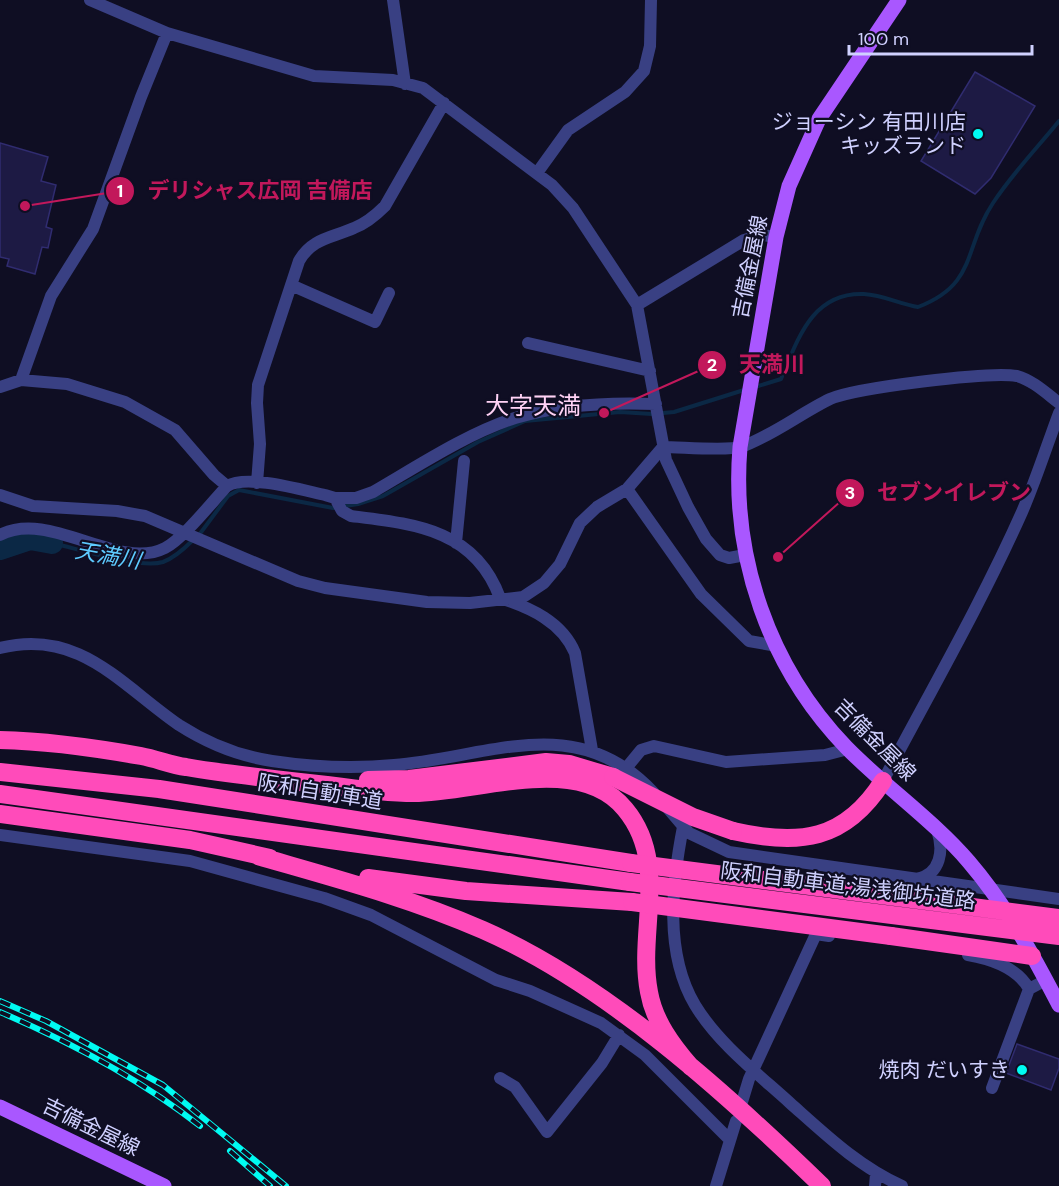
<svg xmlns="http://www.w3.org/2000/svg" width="1059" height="1186" font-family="'DM Sans','Noto Sans JP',sans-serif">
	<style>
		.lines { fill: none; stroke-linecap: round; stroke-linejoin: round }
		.stream { stroke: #0b2845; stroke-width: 4 }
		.river { stroke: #0b2845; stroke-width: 22 }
		.building { fill: #1d1a44; stroke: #302c70; stroke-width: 1.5 }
		.minor { stroke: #394083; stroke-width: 12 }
		.major { stroke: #a957ff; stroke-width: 15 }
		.highway { stroke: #ff4bba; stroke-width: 18 }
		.rail-casing { stroke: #00fbf2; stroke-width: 6 }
		.rail { stroke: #0f0e23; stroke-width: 4; stroke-dasharray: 11; stroke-linecap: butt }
		.highway-bridge { stroke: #ff4bba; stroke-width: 18 }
		.poi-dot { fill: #00fbf2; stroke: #0f0e23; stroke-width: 2 }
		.labels { text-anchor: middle; stroke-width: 4.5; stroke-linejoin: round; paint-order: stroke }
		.poi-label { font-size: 21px; fill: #d0d1ff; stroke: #0f0e23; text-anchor: end }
		.street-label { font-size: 21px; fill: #d0d1ff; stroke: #0f0e23 }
		.water-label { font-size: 22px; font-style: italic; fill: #5ecbff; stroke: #0f0e23 }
		.quarter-label { font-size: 24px; fill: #ffd2f5; stroke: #0f0e23 }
		.leader { fill: none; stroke: #c2185b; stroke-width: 2 }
		.callout-dot { fill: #c2185b; stroke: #0f0e23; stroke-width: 2 }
		.mark-label { font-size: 18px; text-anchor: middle; font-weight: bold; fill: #fff }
		.callout-label { font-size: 22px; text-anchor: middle; font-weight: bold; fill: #c2185b; stroke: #0f0e23; stroke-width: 4.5; stroke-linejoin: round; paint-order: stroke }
	</style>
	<rect width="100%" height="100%" fill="#0f0e23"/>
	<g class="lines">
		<path class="stream" d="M755,387L781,379C798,339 812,292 864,294C883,295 900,304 918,307C978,284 963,248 993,203C1012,174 1037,148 1059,121
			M199,535L228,496L239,490L333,508L358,504L383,496L478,442L525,421L620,412L652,414L674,412L744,390
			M52,543C79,549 139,569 163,562C174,558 185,548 193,540"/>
		<path class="river" d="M0,549L30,539L52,543"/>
	</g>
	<path class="building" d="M975,72L1035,106L991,178L975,194L921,161Z
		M0,143L48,157L41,181L56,185L46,227L52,229L48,248L42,247L35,274L7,266L9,259L0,257Z
		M1017,1044L1059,1059V1068L1051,1090L1006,1073Z"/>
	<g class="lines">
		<path class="minor" d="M90,0L167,33L314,76L393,80L423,88L552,185L573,208L637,305L666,460L688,507L706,539L720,555L729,558L745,555
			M393,0L405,84
			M537,173L568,130L625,92L644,71L650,46L651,0
			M291,285L375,322L389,293
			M637,305L744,240L762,235L776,237
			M528,343L650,371
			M21,380L51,296L93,229L141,97L167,33
			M0,387L21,380L67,384L125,402L175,430L214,475L227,486C247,474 302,490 325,495L335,498L342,511L351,516C414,524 475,529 500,598C531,608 562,622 575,653L592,750
			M257,483L260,444L257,403L258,385L299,261C312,238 332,238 354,228C367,223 376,215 385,206L444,103
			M627,489L701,594L749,641L777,646
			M0,495L33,506L117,511L145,516L298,581L325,588L427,602L470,603L523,597L544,583L560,564L580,523L597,507L627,489L663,447C681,447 726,451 741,447C772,436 801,413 830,399C855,388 990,371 1017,376C1032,380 1046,393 1059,403
			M335,498H356L373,492C418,466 466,434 515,418C559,405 610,402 656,404
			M0,535C50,509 118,572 165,548C183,539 212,502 227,486
			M456,543L464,461
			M0,648C79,628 121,685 179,725C207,743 239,756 272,761C312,767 354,769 394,765C490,757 577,710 654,793
			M627,767L641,750L654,746L726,762L825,755L848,749
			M883,781C930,692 981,604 1022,512C1036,480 1047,445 1059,413
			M666,806L689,833L729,852L1059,899
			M683,827C672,883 664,953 695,1005C718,1043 757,1073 790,1103C826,1135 858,1166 902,1186
			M0,835L190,861L324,898L371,915L496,980L530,991L601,1023L645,1055L730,1140
			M917,879C941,874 944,850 937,830
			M968,955C991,959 1017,967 1029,989L1046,980
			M500,1078L515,1087L547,1132L602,1063L619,1035
			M992,1088L1029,989
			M742,1102L749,1079L816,934L829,936
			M716,1186L736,1121
			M875,1186L876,1174"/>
		<path class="major" d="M899,0L819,119L789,186L776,237L740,447C731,557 769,667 846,747C885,787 933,820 969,862C1006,905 1033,955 1059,1005
			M0,1107L164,1186"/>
		<path class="highway" d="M0,740C46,741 96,748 141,756C157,759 171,765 186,767C233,775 280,780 327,785C356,789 385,793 414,793C477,793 578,752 625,809C670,863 637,931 649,992C654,1021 672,1045 691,1067
			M0,772L159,789L631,863
			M368,780L409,779L546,762L569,764L613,777
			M0,794L630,882
			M0,814L190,840L270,858
			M733,831C799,846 845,841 883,781
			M258,856C334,878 410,898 483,930C606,984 726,1093 822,1186
			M368,878L466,891L632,902
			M891,936L1032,956"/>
		<defs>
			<path id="rail" d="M0,1001L46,1021L163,1085L286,1186
				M0,1012C70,1042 140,1079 200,1126
				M230,1151L270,1186"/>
		</defs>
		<use href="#rail" class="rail-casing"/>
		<use href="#rail" class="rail"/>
		<path class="highway-bridge" d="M613,777L693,817L733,831
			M631,863L1059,918
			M630,882L1059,936
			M632,902L891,936"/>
	</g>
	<g class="poi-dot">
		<circle cx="978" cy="134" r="6"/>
		<circle cx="1022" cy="1070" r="6"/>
	</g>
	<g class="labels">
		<g class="poi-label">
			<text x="966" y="129">ジョーシン 有田川店<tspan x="966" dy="24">キッズランド</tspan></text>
			<text x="1010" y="1077">焼肉 だいすき</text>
		</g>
		<g class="street-label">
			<text transform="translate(750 267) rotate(-79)" y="7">吉備金屋線</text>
			<text transform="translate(875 740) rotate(45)" y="7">吉備金屋線</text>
			<text transform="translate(320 792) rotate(9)" y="7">阪和自動車道</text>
			<text transform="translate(848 886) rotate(7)" y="7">阪和自動車道;湯浅御坊道路</text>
			<text transform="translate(91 1127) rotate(26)" y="7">吉備金屋線</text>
		</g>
		<g class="water-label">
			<text transform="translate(108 555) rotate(10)" y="8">天満川</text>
		</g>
		<g class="quarter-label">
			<text x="533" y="414">大字天満</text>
		</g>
	</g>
	<path class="leader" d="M25 206L120 191M604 413L712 365M778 557L850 493"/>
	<g class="callout-dot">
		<circle cx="25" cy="206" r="6"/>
		<circle cx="604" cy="413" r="6"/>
		<circle cx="778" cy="557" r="6"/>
		<circle cx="120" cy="191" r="15"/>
		<circle cx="712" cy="365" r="15"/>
		<circle cx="850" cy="493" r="15"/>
	</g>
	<g class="mark-label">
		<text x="120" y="197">1</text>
		<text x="712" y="371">2</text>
		<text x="850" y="499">3</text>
	</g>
	<g class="callout-label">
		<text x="260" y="198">デリシャス広岡 吉備店</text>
		<text x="772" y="372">天満川</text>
		<text x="954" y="500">セブンイレブン</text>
	</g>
	<path d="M849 45v9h183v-9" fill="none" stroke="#d0d1ff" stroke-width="3"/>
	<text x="858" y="45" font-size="18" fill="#d0d1ff" stroke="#0f0e23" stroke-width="4.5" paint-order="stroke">100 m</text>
</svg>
